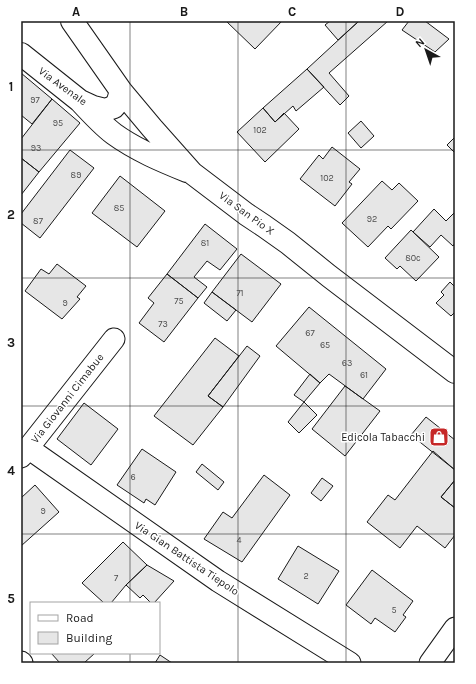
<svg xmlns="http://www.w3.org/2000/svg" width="476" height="684" font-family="Karla,sans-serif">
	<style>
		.building { fill: #e6e6e6; stroke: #1a1a1a }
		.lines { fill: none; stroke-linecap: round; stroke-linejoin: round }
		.street-casing { stroke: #1a1a1a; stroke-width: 23 }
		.secondary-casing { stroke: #1a1a1a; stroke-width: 24 }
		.street { stroke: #fff; stroke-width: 21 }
		.secondary { stroke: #fff; stroke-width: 22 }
		.grid { fill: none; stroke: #1a1a1a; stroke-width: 1; stroke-opacity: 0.55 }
		.labels { text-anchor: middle; stroke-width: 3; stroke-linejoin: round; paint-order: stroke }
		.number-label { font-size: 9px; fill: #4d4d4d }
		.street-label { font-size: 11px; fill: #1a1a1a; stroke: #fff }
		.poi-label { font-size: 11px; fill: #1a1a1a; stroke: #fff; text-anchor: end }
		.neatline { fill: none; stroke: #1a1a1a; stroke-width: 1.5 }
		.grid-label { font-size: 13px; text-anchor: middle; font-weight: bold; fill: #1a1a1a }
	</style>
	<rect width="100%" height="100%" fill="#fff"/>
	<path class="building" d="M226,21H282L255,49Z
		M330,21H359L338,40L325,25Z
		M359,21H388L329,73L349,96L340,105L307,69Z
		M409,21H425L449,39L435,52L402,30Z
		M307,69L324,87L296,111L293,106L275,122L263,108Z
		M21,73L52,99L32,124L21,115Z
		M52,99L80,123L39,172L21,158V139Z
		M263,108L275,122L284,113L299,129L265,162L237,132Z
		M361,121L374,136L361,148L348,133Z
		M455,137V153L447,145Z
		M332,147L360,169L349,182L352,184L335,206L300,179L319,155L323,159Z
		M70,150L94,168L40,238L21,223V214Z
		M21,158L39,172L21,195Z
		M120,176L165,211L137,247L92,213Z
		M382,181L392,190L399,183L418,201L391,229L388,226L368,247L342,223Z
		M434,209L446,221L454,213L455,214V243L453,246L441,235L430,247L413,232Z
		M205,224L237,249L220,270L207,261L194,277L207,287L198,298L167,274Z
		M411,230L439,257L416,281L400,266L397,269L385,258Z
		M241,254L281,284L252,322L212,292Z
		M57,264L86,286L77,297L80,299L62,319L25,291L41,269L49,274Z
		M167,274L198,298L164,342L139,323L154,303L148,298Z
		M450,282L454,286L455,285V314L454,313L451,316L436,303L444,295L441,292Z
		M212,292L236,310L227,321L204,303Z
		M309,307L386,369L363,399L329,374L320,383L276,346Z
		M215,338L239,356L208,396L223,407L193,445L154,416Z
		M247,346L260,356L223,407L208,396Z
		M310,374L320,383L304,402L294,395Z
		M345,386L380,411L345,456L312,429Z
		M304,402L317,415L299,433L288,422Z
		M84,403L118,429L91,465L57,439Z
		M426,417L455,440V470L411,435Z
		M142,449L176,472L155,505L146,499L144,503L117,485Z
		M433,451L455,470V480L441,497L455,508V535L445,548L417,526L400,548L367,522L388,495L395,500Z
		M202,464L224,482L218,490L196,472Z
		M264,475L290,495L242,562L204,539L223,512L232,518Z
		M322,478L333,486L321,501L311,493Z
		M455,480V508L441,497Z
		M35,485L59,512L21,546V498Z
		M123,542L147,565L126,585L111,603H104L82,583Z
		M298,546L339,571L318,604L278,579Z
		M147,565L174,581L154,603H151L143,595L140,598L126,585Z
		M372,570L413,601L403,615L406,617L395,632L375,618L371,624L346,605Z
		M51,653H95L84,663H60Z
		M160,655L172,663H155Z"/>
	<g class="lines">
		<defs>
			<path id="street" d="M28,448L218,581L350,663
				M21,457L114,339
				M21,662L22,663
				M430,663L455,628"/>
			<path id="secondary" d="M72,21L121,91L152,128L192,173L246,214L264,226L288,243L329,276L455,372
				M21,54L80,101L93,107L105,110L114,107L118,101L121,91
				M80,101C91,113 102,125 114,134C136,150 162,161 187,171"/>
		</defs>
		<use href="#street" class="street-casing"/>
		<use href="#secondary" class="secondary-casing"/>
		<use href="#street" class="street"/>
		<use href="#secondary" class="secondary"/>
	</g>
	<path class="grid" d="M130,21V603M238,21V663M346,21V663M21,150H455M21,278H455M21,406H455M21,534H455M130,653V663"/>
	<defs>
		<symbol id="shop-square" viewBox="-11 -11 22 22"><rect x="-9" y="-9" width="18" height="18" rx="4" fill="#c62828" stroke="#fff"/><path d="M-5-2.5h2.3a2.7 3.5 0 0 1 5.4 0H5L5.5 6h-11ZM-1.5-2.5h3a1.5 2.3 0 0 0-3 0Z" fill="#fff"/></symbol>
	</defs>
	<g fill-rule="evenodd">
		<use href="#shop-square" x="428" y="426" width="22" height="22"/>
	</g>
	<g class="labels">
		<g class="number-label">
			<text x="35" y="103">97</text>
			<text x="58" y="126">95</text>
			<text x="260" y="133">102</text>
			<text x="36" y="151">93</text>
			<text x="76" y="178">89</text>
			<text x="327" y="181">102</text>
			<text x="119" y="211">85</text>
			<text x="372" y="222">92</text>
			<text x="38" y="224">87</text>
			<text x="205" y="246">81</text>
			<text x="413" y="261">80c</text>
			<text x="240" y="296">71</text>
			<text x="179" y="304">75</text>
			<text x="65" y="306">9</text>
			<text x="163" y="327">73</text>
			<text x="310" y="336">67</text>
			<text x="325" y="348">65</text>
			<text x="347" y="366">63</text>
			<text x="364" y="378">61</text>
			<text x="133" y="480">6</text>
			<text x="43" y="514">9</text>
			<text x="239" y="543">4</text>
			<text x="306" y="579">2</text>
			<text x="116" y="581">7</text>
			<text x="394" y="613">5</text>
		</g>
		<g class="street-label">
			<text transform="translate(63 86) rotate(36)" y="4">Via Avenale</text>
			<text transform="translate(247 213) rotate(36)" y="4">Via San Pio X</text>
			<text transform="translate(67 398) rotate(-52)" y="4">Via Giovanni Cimabue</text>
			<text transform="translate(187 558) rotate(34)" y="4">Via Gian Battista Tiepolo</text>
		</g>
		<g class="poi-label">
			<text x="425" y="441">Edicola Tabacchi</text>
		</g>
	</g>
	<rect width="476" height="684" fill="none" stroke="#ffffff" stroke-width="44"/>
	<rect x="30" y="602" width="130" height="52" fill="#ffffff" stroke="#a3a3a3"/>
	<rect x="38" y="615" width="20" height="6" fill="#ffffff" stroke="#a3a3a3"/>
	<text x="66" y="622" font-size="12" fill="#1a1a1a">Road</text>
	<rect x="38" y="632" width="20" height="12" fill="#e6e6e6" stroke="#a3a3a3"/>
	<text x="66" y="642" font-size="12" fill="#1a1a1a">Building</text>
	<g transform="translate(426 50) rotate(320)" stroke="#ffffff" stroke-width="3" paint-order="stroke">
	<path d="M0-3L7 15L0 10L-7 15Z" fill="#1a1a1a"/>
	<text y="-6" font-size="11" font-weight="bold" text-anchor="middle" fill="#1a1a1a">N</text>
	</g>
	<rect x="22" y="22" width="432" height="640" class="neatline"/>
	<g class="grid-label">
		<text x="76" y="16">A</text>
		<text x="184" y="16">B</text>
		<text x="292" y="16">C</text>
		<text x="400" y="16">D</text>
		<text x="11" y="91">1</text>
		<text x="11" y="219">2</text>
		<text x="11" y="347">3</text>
		<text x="11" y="475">4</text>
		<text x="11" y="603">5</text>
	</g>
</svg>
